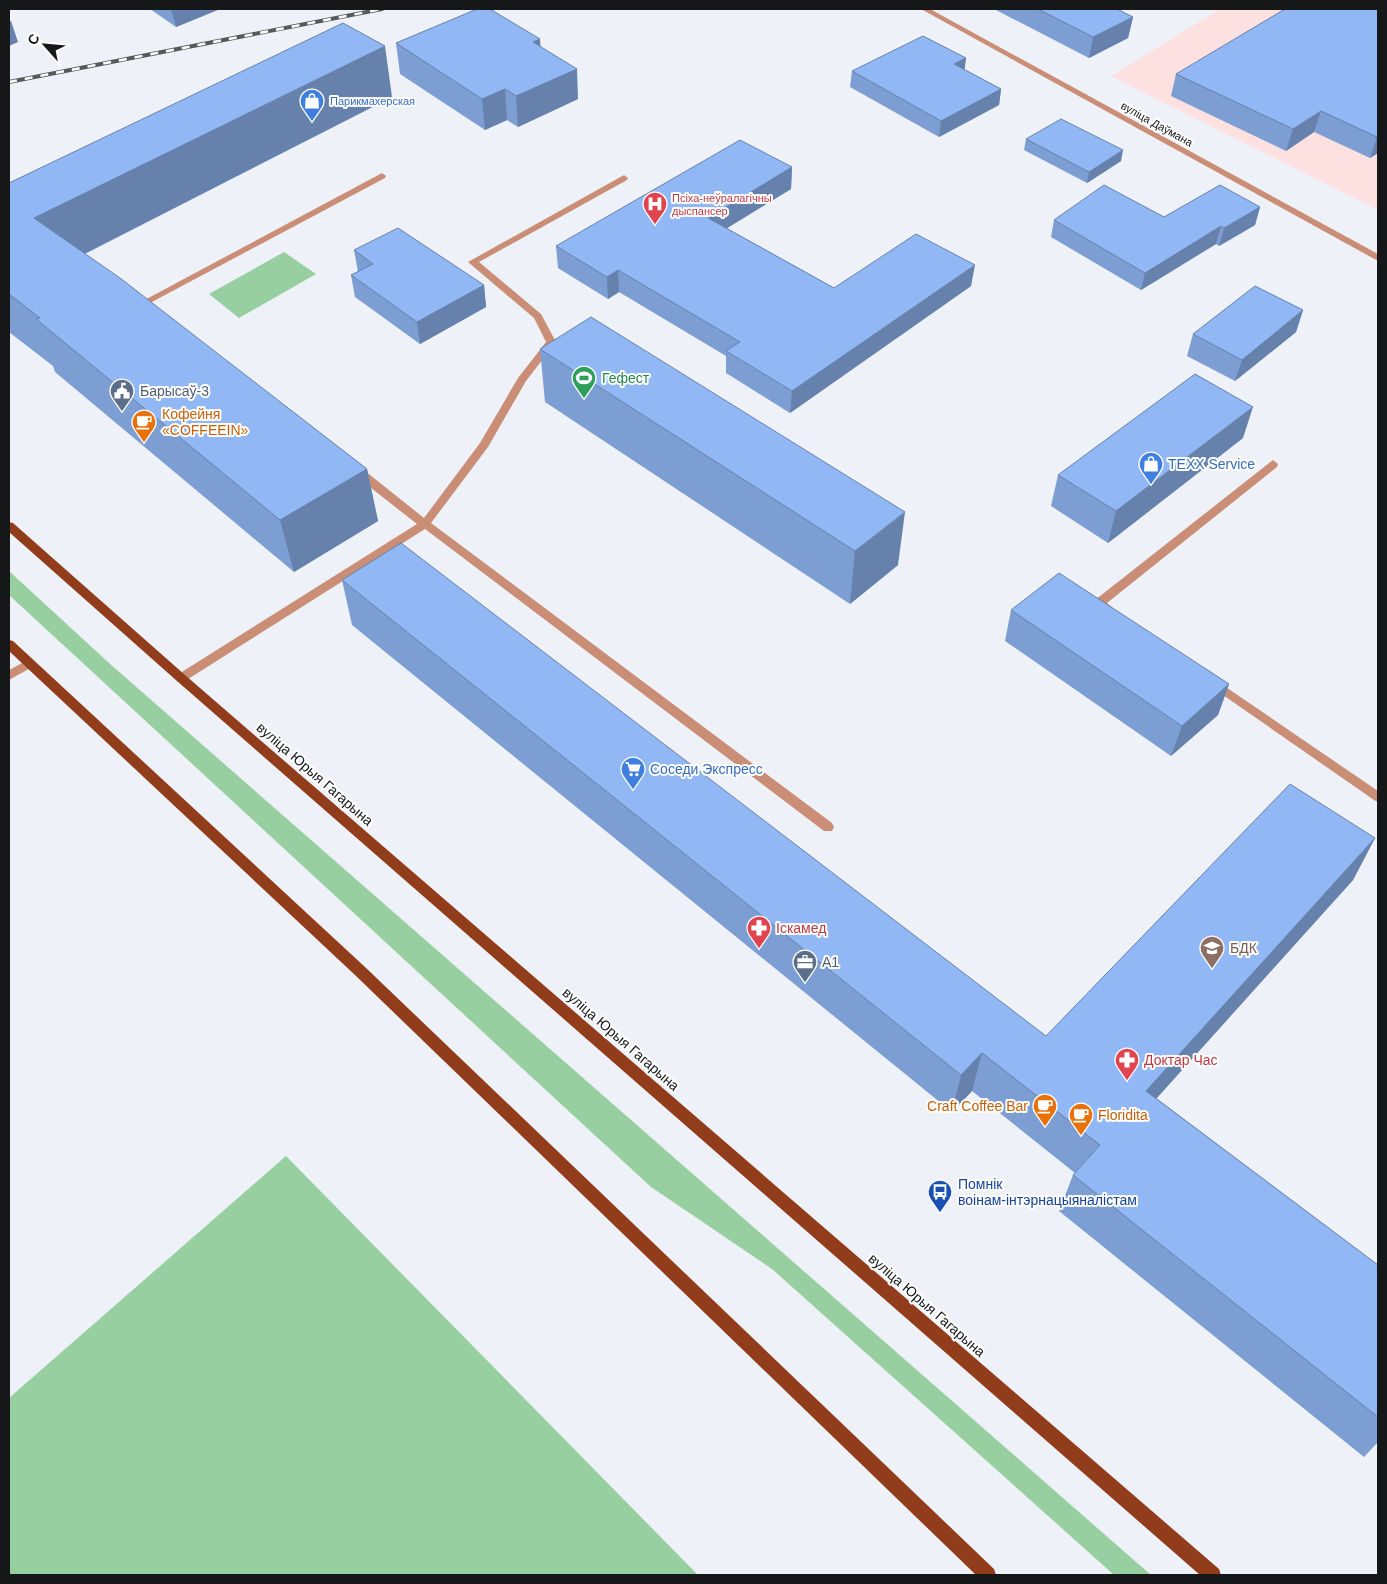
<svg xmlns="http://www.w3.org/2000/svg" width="1387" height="1584" font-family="Arial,sans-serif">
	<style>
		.industrial { fill: #fce1e0 }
		.green { fill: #98cfa1 }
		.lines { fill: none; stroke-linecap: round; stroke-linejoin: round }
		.minor { fill: #ca8e77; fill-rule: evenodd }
		.major { fill: #913d1b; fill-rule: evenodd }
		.rail-casing { stroke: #56595c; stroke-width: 4 }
		.rail { stroke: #fff; stroke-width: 2.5; stroke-dasharray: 8; stroke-linecap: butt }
		.wall { fill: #7d9ed2 }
		.shaded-wall { fill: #6681ab }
		.building { fill: #91b8f4; stroke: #6681ab }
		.labels { text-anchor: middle; stroke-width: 4; stroke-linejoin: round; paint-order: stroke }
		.far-shop-label { font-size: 11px; fill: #366cbe; stroke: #fff; text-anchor: start }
		.far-street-label { font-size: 11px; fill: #151719; stroke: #fff }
		.far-health-label { font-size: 11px; fill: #be3a42; stroke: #fff; text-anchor: start }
		.leisure-label { font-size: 14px; fill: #27864d; stroke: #fff; text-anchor: start }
		.service-label { font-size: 14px; fill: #4e5e75; stroke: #fff; text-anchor: start }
		.food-label { font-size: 14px; fill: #c56008; stroke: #fff; text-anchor: start }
		.shop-label { font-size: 14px; fill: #366cbe; stroke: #fff; text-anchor: start }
		.street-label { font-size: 14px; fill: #151719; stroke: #fff }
		.health-label { font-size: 14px; fill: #be3a42; stroke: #fff; text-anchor: start }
		.education-label { font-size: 14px; fill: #785e54; stroke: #fff; text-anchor: start }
		.transit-label { font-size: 14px; fill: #164399; stroke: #fff; text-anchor: start }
	</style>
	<rect width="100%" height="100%" fill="#eef2f8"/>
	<path class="industrial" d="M1220,9H1378V210L1111,76Z"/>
	<path class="green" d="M284,252L316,274L239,318L209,294Z
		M9,571L109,663L1151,1575H1114L772,1269L651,1187L9,595Z
		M286,1156L698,1575H9V1398Z"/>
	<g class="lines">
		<path class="minor" d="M921,9H930L1378,254V261Z
			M382,173L386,176L385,178L150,303L156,309L154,311H148L139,303Z
			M624,175L628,178L627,180L479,262L541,314L556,342L526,381L488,447L431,523L832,823L834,827L832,831H824L425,529L185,681H177L175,678L177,675L417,524L352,473L351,470L352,467H360L424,518L480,443L518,378L546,342L534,318L468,262Z
			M1273,460L1278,464L1277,467L1107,603L1115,610L1113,613C1106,615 1097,609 1093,603L1095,600Z
			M30,659L36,663L34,666L9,680V670Z
			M1214,679L1378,791V802L1374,800L1210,686L1208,683L1210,680Z"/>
		<path class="major" d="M9,522L13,523L185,675L1219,1569L1221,1575H1200L177,681L9,532Z
			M9,640L13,641L365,967L994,1569L996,1575H976L355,975L9,651Z"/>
		<defs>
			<path id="rail" d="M9,82L382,9"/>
		</defs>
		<use href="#rail" class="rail-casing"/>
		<use href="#rail" class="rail"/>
	</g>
	<path class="wall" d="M150,9H220L176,27Z
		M994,9H1117L1133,17L1128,38L1089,58Z
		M1378,9V153L1370,158L1314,132L1286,151L1171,96L1176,74Z
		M540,39V46L578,99L518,127L507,120L485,130L400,74L396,43Z
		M966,58L964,70L1001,89L999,105L939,137L850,87L852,71Z
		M392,97L85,254L367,469L378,521L294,572L55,372L53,366L9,332V183Z
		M1026,139L1121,161L1087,183L1024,150Z
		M792,167L791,189L726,228L834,288L971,286L790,413L726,373V356L619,292L608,299L558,268L556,246Z
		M1260,207L1255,225L1219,246L1216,244L1141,290L1051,237L1054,220L1164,217Z
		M354,250L484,285L486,307L420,344L355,297L351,275L358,272Z
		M1303,310L1296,332L1235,381L1187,356L1193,334Z
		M540,349L898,565L850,604L545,402Z
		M1243,438L1108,543L1051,506L1058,475Z
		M342,580L1046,1036L1375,838L1353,880L1156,1098L1378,1265V1442L1364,1457L1059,1211L1073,1175L1075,1173L972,1091L952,1112L352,625Z
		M1011,610L1229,684L1218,715L1171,756L1005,641Z"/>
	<path class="shaded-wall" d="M171,9H220L176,27Z
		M1133,17L1128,38L1089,58L1093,37Z
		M11,21L18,42L9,46V22Z
		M540,39L542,70L533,42Z
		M385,46L392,97L52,270L34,218Z
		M966,58L964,74L954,64Z
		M577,69L578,99L518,127L516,96Z
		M505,89L507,120L485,130L482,99Z
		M1001,89L999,105L939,137L941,121Z
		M1321,111L1314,132L1286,151L1293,129Z
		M1378,136V153L1370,158L1377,137Z
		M1123,150L1121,161L1087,183L1089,172Z
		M792,167L791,189L708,240V218Z
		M1260,207L1255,225L1219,246L1224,228Z
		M1221,226L1216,244L1141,290L1145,273Z
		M975,265L971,286L790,413L792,391Z
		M618,270L619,292L608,299L607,277Z
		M484,285L486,307L420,344L417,322Z
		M1303,310L1296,332L1235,381L1242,360Z
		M1253,407L1243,438L1108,543L1116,511Z
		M367,469L378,521L294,572L280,520Z
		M905,512L898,565L850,604L855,551Z
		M1229,684L1218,715L1171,756L1182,726Z
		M1375,838L1353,880L1130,1128L1146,1091Z
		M982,1053L972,1091L952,1112L961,1075Z"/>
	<path class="building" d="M477,9H490L540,39L533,42L577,69L516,96L505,89L482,99L396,43Z
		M1038,9H1117L1133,17L1093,37Z
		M1285,9H1378V136L1377,137L1321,111L1293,129L1176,74Z
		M343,23L385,46L34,218L120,278L367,469L280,520L36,319L40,318L9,294V183Z
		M923,36L966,58L954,64L1001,89L941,121L852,71Z
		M1061,119L1123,150L1089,172L1026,139Z
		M740,140L792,167L708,218L834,288L916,234L975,265L792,391L726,351L740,342L618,270L607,277L556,246Z
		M1104,185L1164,217L1220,185L1260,207L1224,228L1221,226L1145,273L1054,220Z
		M398,228L484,285L417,322L351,275L373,264L354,250Z
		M1255,286L1303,310L1242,360L1193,334Z
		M591,317L905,512L855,551L540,349Z
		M1195,374L1253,407L1116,511L1058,475Z
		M401,543L1046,1036L1290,784L1375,838L1146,1091L1378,1265V1417L1073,1175L1100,1145L982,1053L961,1075L342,580Z
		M1059,573L1229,684L1182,726L1011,610Z"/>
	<defs>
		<symbol id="shop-pin" viewBox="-11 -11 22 30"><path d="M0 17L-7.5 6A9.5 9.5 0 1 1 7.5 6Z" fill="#3f7fe0" stroke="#fff"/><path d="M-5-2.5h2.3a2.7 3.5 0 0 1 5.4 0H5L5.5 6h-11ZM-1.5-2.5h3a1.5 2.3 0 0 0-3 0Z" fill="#fff"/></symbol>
		<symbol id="hospital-pin" viewBox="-11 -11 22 30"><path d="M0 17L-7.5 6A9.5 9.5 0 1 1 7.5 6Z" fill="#e0444e" stroke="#fff"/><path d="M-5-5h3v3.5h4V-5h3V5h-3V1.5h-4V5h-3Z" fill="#fff"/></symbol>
		<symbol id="stadium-pin" viewBox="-11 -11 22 30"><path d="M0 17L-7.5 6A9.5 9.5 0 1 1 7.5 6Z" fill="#2e9e5b" stroke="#fff"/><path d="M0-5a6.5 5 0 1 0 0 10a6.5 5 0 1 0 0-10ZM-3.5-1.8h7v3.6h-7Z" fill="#fff"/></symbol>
		<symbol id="civic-pin" viewBox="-11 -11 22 30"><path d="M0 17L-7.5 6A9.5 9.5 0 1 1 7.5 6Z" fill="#5c6f8a" stroke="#fff"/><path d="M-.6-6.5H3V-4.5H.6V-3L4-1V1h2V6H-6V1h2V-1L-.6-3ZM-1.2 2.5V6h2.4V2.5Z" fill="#fff"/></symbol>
		<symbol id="cafe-pin" viewBox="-11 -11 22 30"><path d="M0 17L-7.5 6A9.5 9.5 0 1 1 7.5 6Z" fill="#e8710a" stroke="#fff"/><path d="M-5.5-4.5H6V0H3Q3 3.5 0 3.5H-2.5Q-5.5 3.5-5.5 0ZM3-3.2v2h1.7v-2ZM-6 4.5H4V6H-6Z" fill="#fff"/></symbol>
		<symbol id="supermarket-pin" viewBox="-11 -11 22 30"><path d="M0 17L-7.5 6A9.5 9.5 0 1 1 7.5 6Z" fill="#3f7fe0" stroke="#fff"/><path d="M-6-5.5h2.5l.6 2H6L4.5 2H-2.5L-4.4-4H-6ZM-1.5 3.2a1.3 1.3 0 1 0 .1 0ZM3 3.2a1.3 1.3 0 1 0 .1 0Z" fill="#fff"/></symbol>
		<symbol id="pharmacy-pin" viewBox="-11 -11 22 30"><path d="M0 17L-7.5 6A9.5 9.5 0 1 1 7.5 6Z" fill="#e0444e" stroke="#fff"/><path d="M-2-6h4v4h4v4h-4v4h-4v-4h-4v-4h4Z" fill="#fff"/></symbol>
		<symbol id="school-pin" viewBox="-11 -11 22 30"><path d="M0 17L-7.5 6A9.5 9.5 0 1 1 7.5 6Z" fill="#8d6e63" stroke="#fff"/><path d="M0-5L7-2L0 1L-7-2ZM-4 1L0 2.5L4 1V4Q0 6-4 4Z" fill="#fff"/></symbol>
		<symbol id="office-pin" viewBox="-11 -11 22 30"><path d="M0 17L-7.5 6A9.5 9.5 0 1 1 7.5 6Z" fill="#5c6f8a" stroke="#fff"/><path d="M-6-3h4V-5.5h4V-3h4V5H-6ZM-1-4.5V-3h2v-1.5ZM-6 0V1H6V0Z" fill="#fff"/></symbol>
		<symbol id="bus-pin" viewBox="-11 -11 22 30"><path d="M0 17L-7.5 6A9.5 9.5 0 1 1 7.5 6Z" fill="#1a4fb4" stroke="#fff"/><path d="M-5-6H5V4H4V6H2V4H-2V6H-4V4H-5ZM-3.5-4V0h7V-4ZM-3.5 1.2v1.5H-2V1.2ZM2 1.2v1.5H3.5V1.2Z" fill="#fff"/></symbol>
	</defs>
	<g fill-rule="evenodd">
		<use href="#shop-pin" x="298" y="87" width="28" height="38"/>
		<use href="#hospital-pin" x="641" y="190" width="28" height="38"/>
		<use href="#stadium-pin" x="570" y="364" width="28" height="38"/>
		<use href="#civic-pin" x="108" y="377" width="28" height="38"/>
		<use href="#cafe-pin" x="130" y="408" width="28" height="38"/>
		<use href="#shop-pin" x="1137" y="450" width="28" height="38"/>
		<use href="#supermarket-pin" x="619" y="755" width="28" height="38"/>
		<use href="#pharmacy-pin" x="745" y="914" width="28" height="38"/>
		<use href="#school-pin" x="1198" y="934" width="28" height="38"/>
		<use href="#office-pin" x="791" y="948" width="28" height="38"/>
		<use href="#pharmacy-pin" x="1113" y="1046" width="28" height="38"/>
		<use href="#cafe-pin" x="1031" y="1092" width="28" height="38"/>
		<use href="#cafe-pin" x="1067" y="1101" width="28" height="38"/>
		<use href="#bus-pin" x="926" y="1178" width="28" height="38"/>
	</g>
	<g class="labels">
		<g class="far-shop-label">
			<text x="330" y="105">Парикмахерская</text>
		</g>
		<g class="far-street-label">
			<text transform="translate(1157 124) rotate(29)" y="4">вуліца Даўмана</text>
		</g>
		<g class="far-health-label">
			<text x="672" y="202">Псіха-неўралагічны<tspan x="672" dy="13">дыспансер</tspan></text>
		</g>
		<g class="leisure-label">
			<text x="602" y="383">Гефест</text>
		</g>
		<g class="service-label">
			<text x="140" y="396">Барысаў-3</text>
			<text x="822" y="967">A1</text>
		</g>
		<g class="food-label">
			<text x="162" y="419">Кофейня<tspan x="162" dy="16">«COFFEEIN»</tspan></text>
			<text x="1028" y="1111" text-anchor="end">Craft Coffee Bar</text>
			<text x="1098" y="1120">Floridita</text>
		</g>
		<g class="shop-label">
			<text x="1168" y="469">TEXX Service</text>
			<text x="650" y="774">Соседи Экспресс</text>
		</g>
		<g class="street-label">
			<text transform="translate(315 774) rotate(41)" y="5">вуліца Юрыя Гагарына</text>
			<text transform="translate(621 1039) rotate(41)" y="5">вуліца Юрыя Гагарына</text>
			<text transform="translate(927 1305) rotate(41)" y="5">вуліца Юрыя Гагарына</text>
		</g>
		<g class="health-label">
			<text x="776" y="933">Іскамед</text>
			<text x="1144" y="1065">Доктар Час</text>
		</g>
		<g class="education-label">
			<text x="1230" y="953">БДК</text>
		</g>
		<g class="transit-label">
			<text x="958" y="1189">Помнік<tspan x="958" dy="16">воінам-інтэрнацыяналістам</tspan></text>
		</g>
	</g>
	<rect width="1387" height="1584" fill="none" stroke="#151719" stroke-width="20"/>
	<g transform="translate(45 45) rotate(297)" stroke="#ffffff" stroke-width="4" paint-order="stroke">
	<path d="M0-4L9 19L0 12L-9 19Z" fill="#151719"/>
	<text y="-8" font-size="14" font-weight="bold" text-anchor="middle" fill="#151719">С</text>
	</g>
</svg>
